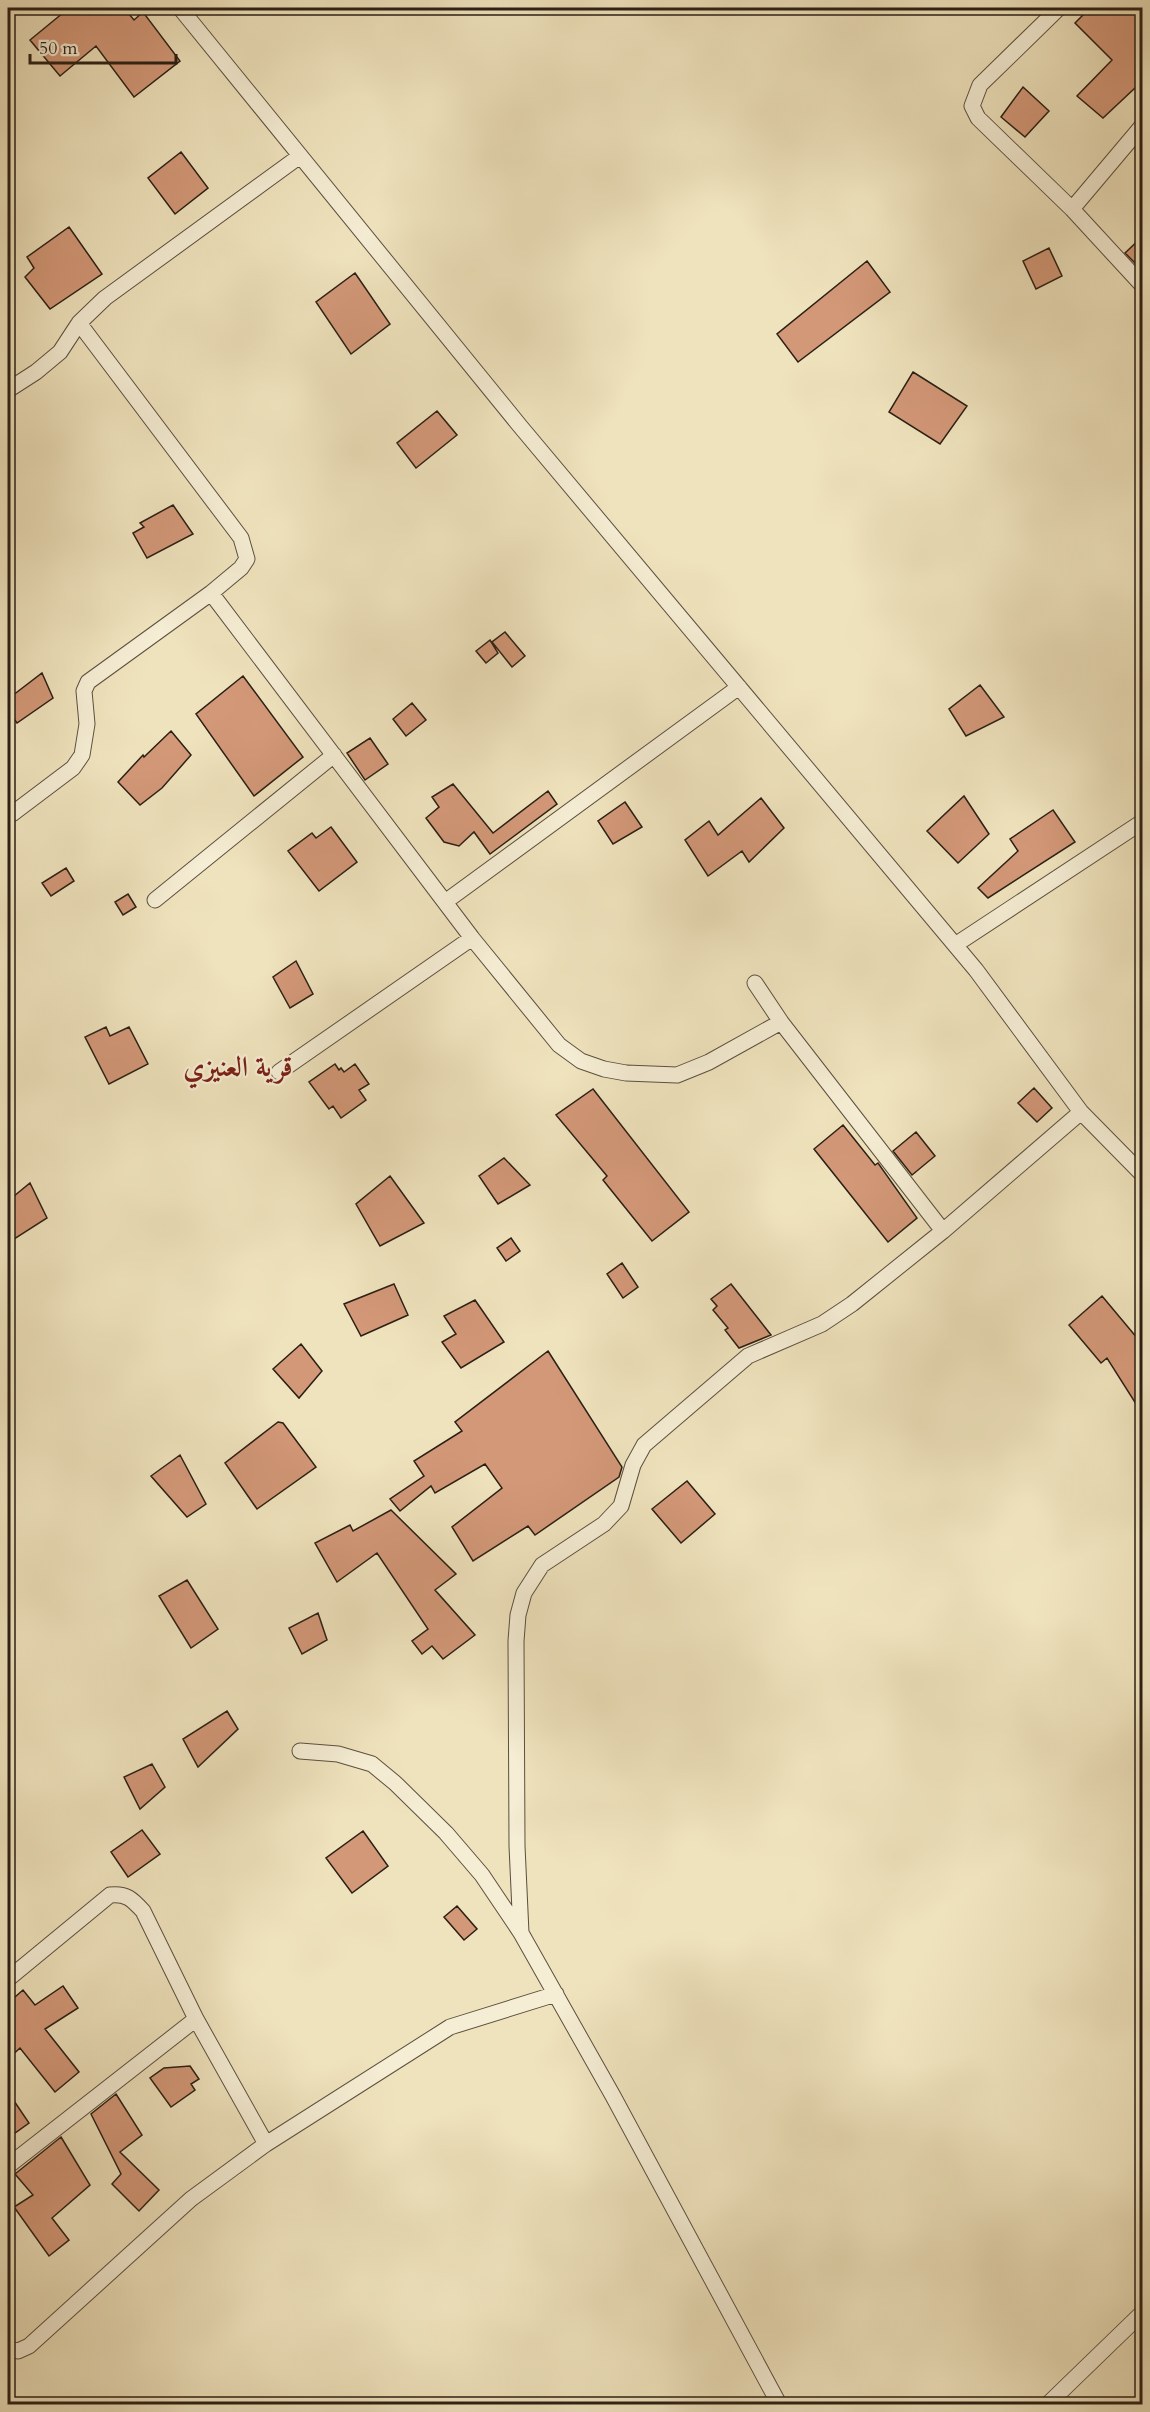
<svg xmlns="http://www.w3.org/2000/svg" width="1150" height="2412" font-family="Cardo,Amiri,serif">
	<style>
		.building { fill: #d39878; stroke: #2a1f15; stroke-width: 1.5 }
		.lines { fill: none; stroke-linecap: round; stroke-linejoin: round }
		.street-casing { stroke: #5b503f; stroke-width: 17 }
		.street { stroke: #f5edd4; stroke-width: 15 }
		.labels { text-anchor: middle; stroke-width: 4.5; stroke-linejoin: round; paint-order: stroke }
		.district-label { font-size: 28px; font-weight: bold; fill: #7a1f14; stroke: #f5edd4 }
	</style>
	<rect width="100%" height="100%" fill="#efe3bd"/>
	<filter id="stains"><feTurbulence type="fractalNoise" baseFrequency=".00333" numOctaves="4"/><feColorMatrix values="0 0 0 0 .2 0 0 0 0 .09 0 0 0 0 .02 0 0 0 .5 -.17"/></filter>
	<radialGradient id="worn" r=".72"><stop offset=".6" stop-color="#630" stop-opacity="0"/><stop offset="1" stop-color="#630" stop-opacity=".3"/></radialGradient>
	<path class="building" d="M69,8H124L134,20L143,12L180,61L134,97L96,46L60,76L30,40Z
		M1090,8H1136L1143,17V94L1135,88L1103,118L1077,96L1112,60L1075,23Z
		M1023,87L1049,111L1025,137L1001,117Z
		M181,152L208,188L175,214L148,178Z
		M69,227L102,274L50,309L25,277L34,268L27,257Z
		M1143,236V271L1125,253Z
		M1049,248L1062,276L1036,289L1023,261Z
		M867,261L890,292L798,362L777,334Z
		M355,273L390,324L351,354L316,302Z
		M913,372L967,406L940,444L889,412Z
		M437,411L457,435L416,468L397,443Z
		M173,505L193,534L147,558L133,533L144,527L140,523Z
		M505,632L525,656L512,667L492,642Z
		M490,640L498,653L486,663L476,651Z
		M42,673L53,698L17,723L8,711V699Z
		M243,676L303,757L254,796L196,714Z
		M980,685L1004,717L966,736L949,709Z
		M412,703L426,720L406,736L393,719Z
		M171,731L191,755L162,788L140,805L118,782L143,755L144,757Z
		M370,738L388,764L365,780L347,753Z
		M453,784L493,833L548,791L557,804L490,854L474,832L459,846L444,842L426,818L439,807L432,797Z
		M964,796L989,834L958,863L927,831Z
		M761,798L784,828L749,862L742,851L708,876L685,840L709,821L718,835Z
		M625,802L642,827L613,844L598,821Z
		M1053,810L1075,842L988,898L978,888L1018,851L1010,839Z
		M331,827L357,862L319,891L288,851L312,833L316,838Z
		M66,868L74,881L51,896L42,883Z
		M128,894L136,907L123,915L115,902Z
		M296,961L313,994L290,1008L273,977Z
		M106,1027L110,1036L129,1027L148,1064L109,1084L85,1037Z
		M335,1064L339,1070L341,1068L344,1072L355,1064L369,1084L359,1090L366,1100L341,1118L333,1106L329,1109L309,1082Z
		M1034,1088L1052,1108L1037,1122L1018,1103Z
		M593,1089L689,1212L652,1241L603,1180L607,1176L556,1115Z
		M843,1125L875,1165L878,1163L917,1218L888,1242L814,1149Z
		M916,1132L935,1156L912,1175L893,1151Z
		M504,1158L530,1185L498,1204L479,1176Z
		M390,1176L424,1223L380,1246L356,1204Z
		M30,1183L47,1218L8,1243V1201Z
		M511,1238L520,1251L506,1261L497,1248Z
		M622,1263L638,1287L623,1298L607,1274Z
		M394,1284L408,1315L361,1336L344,1304Z
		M731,1284L771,1335L739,1348L725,1330L728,1328L713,1310L717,1306L711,1299Z
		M1102,1296L1143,1345V1415L1107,1358L1101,1363L1069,1325Z
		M475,1300L504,1342L461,1368L442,1342L456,1334L444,1316Z
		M301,1344L322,1371L299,1398L273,1369Z
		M548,1351L622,1467L619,1477L535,1535L528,1526L473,1561L452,1527L502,1488L485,1464L435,1493L431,1486L400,1511L390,1499L424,1476L414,1461L462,1431L455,1422Z
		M278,1422L283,1423L316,1467L257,1509L225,1463Z
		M180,1455L206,1504L187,1517L151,1476Z
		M687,1481L715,1514L681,1543L652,1509Z
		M391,1510L456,1574L435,1590L475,1635L443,1659L432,1646L422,1654L412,1641L428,1629L377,1553L337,1582L315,1543L350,1525L353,1531Z
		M187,1580L218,1629L191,1648L159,1596Z
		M318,1613L327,1640L302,1654L289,1628Z
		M227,1711L238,1729L198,1767L183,1739Z
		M152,1764L165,1787L140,1809L124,1777Z
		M142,1830L160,1854L128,1877L111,1852Z
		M363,1831L388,1866L352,1893L326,1858Z
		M457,1906L477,1929L464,1940L444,1917Z
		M63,1986L78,2008L45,2029L79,2072L55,2092L20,2048L8,2059V2003L23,1990L35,2005Z
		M190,2066L199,2079L191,2084L195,2090L171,2107L150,2078L164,2068Z
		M8,2092L29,2123L8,2138Z
		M116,2094L142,2135L120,2152L159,2190L139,2211L112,2184L121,2174L91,2114Z
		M61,2137L90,2185L52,2218L69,2240L49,2256L14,2207L33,2195L15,2174Z"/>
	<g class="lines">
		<defs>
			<path id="street" d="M180,8L520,426L976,970L1081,1112L1142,1174
				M1059,8L980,85L972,106L978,118L1072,209L1142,285
				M1072,209L1142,126
				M8,390L36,372L60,352L79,323L105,298L300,156
				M211,593L472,938L559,1045L581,1061L604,1069L626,1073L677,1075L709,1062L781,1022
				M12,814L73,768L82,755L87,724L84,691L88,682L211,593L241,568L247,559L241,538L79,323
				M155,900L334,755
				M445,902L739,687
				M955,945L1142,822
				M755,983L781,1022L943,1231
				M279,1072L472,938
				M300,1751L338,1754L372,1764L395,1783L446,1833L482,1875L521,1933L613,2096L779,2404
				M521,1933L517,1846L516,1641L518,1615L524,1593L542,1565L604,1524L621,1506L633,1465L644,1445L748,1356L822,1324L852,1304L943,1231L1081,1112
				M8,1979L110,1895C126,1893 132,1899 143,1911L196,2019L8,2166
				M196,2019L266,2144
				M8,2349L18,2351L29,2346L191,2199L266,2144L450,2027L556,1994
				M1048,2404L1142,2313"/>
		</defs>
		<use href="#street" class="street-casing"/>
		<use href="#street" class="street"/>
	</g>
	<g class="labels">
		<g class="district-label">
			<text x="238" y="1076">قرية العنيزي</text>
		</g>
	</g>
	<rect width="1150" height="2412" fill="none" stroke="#efe3bd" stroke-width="30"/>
	<rect x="9" y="9" width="1132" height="2394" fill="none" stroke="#2a1f15" stroke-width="3"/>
	<rect x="15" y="15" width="1120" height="2382" fill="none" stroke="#2a1f15" stroke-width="1.5"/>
	<path d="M30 54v9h146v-9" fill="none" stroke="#2a1f15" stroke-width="3"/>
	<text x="39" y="54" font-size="18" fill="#2a1f15" stroke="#f5edd4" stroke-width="4.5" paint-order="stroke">50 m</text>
	<rect width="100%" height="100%" filter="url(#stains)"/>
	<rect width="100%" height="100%" fill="url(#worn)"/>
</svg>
